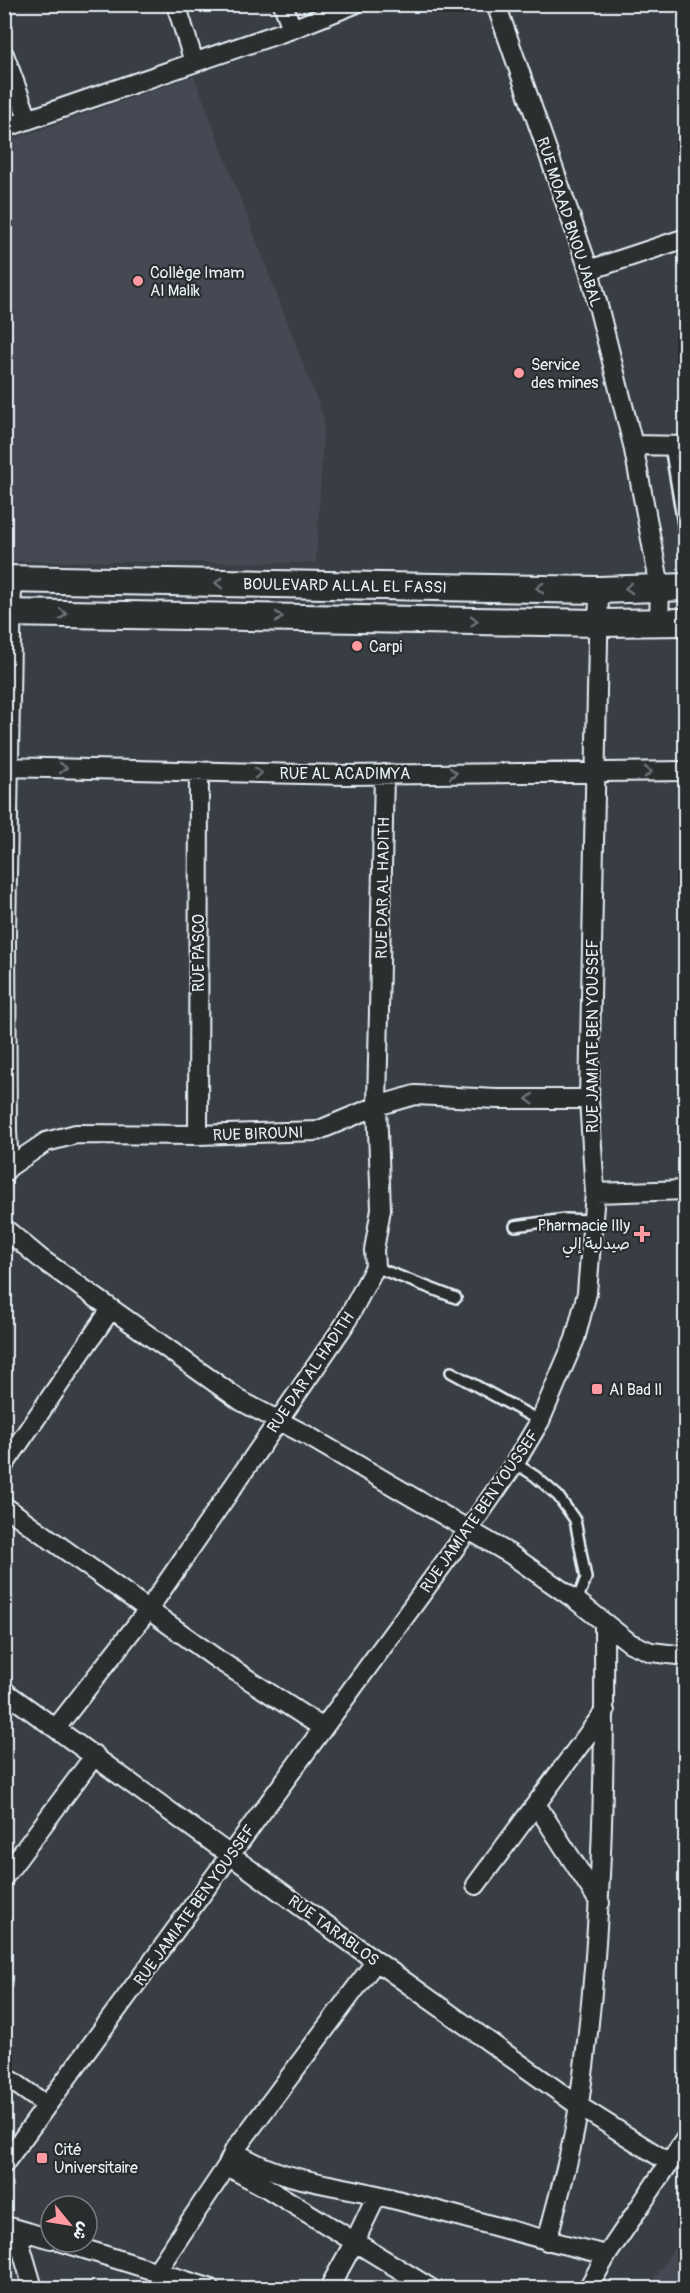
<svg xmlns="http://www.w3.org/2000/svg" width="690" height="2293" font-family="Pangolin,'Playpen Sans Arabic',sans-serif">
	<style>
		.built { fill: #444a53 }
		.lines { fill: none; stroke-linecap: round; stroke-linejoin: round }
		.service-casing { stroke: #e8f1f8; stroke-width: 14 }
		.minor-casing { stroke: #e8f1f8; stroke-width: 22 }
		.secondary-casing { stroke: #e8f1f8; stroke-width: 30 }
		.service { stroke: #2a2d2e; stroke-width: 9 }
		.minor { stroke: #2a2d2e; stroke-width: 18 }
		.secondary { stroke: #2a2d2e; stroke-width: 26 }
		.oneway { stroke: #6c7275 }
		.poi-dot { fill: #ff9aa2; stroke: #2a2d2e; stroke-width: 2 }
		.labels { text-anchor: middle; stroke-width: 4.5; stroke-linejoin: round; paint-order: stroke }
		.street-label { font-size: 16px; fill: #e8f1f8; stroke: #2a2d2e }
		.poi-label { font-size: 16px; fill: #e8f1f8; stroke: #2a2d2e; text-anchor: start }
	</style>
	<rect width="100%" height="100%" fill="#393e44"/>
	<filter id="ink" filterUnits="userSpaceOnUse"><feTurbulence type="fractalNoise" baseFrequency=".0167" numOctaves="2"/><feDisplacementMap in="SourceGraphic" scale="12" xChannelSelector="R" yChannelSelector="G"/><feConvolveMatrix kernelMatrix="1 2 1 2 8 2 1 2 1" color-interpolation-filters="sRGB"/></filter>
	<g filter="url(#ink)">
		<path class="built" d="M194,76L324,419L316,563L5,561V142Z
			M685,2231V2288H648Z"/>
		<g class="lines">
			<defs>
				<path id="service" d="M670,446L686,542
					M515,1226L565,1219L593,1220
					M375,1267L456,1298
					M451,1372L540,1421
					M515,1463L535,1476L558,1496L575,1520L586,1578L577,1601"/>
				<path id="minor" d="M176,4L194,62
					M283,4L292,29
					M496,4L589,270L633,445L660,587L659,621
					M4,54L28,119
					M4,128L292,29L355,4
					M589,270L686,238
					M633,445L686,446
					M4,767L347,775L686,771
					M198,1135L199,771
					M9,1167L7,1131L6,934L12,579
					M4,1173L9,1167L46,1142L76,1134L198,1135L317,1131L377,1106L415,1095L497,1099H589
					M595,1193L686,1190
					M4,1228L40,1258L241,1401L308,1436L510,1554L577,1601L630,1643L651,1652L686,1656
					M4,1465L111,1309
					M4,1506L217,1659L323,1728
					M4,1691L376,1961L579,2106L668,2162
					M56,1728L148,1610L345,1324L375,1267L374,1250L381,1209L377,1106L384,774
					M536,1804L600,1903
					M4,1877L95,1755
					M476,1885L605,1711
					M4,2075L46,2105
					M234,2151C277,2180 328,2183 377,2195C454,2214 530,2237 607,2255
					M4,2164L469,1529L515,1463L540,1421L575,1339L587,1293L595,1193L589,1099L599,590
					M227,2166L267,2188L430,2288
					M6,2226L51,2239
					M16,2230L33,2288
					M547,2241C558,2197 573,2149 579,2104C602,1945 605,1785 604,1624
					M62,2242L209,2288
					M156,2272L227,2166L234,2151L376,1961
					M329,2288L355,2241L377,2195
					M588,2288L607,2255L686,2138"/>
				<path id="secondary" d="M4,579L599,590L686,587
					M4,613L598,623L686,622"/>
			</defs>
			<use href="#service" class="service-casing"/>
			<use href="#minor" class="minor-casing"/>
			<use href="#secondary" class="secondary-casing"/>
			<use href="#service" class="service"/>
			<use href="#minor" class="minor"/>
			<use href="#secondary" class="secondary"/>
		</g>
		<defs><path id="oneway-chevron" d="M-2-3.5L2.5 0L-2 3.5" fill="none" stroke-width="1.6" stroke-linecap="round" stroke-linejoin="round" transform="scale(1.5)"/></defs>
		<g class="oneway">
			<use href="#oneway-chevron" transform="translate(219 583) rotate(-179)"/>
			<use href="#oneway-chevron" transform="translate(540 588) rotate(-179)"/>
			<use href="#oneway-chevron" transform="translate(629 588) rotate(177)"/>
			<use href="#oneway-chevron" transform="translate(63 614) rotate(1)"/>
			<use href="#oneway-chevron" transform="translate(279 617) rotate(1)"/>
			<use href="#oneway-chevron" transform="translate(474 621) rotate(1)"/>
			<use href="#oneway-chevron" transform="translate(63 768) rotate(1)"/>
			<use href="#oneway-chevron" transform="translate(648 772) rotate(-1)"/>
			<use href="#oneway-chevron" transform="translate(258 773) rotate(1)"/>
			<use href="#oneway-chevron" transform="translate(453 773)"/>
			<use href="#oneway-chevron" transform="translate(530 1099) rotate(-180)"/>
		</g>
	</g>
	<g class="poi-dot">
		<circle cx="138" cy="281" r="6"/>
		<circle cx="519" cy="373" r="6"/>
		<circle cx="357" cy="646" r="6"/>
		<path d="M639 1225h6v6h6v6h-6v6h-6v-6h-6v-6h6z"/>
		<rect x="591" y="1383" width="12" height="12" rx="3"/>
		<rect x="36" y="2152" width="12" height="12" rx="3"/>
	</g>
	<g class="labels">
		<g class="street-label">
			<text transform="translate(570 222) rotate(72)" y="6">RUE MOAAD BNOU JABAL</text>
			<text transform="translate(345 585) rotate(1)" y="6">BOULEVARD ALLAL EL FASSI</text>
			<text x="345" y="779">RUE AL ACADIMYA</text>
			<text transform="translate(382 888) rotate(-89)" y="6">RUE DAR AL HADITH</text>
			<text transform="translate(198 953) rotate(-90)" y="6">RUE PASCO</text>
			<text transform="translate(592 1036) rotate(-90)" y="6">RUE JAMIATE BEN YOUSSEF</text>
			<text transform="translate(258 1133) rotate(-2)" y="6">RUE BIROUNI</text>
			<text transform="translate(310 1372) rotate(-56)" y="6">RUE DAR AL HADITH</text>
			<text transform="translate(479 1511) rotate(-55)" y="6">RUE JAMIATE BEN YOUSSEF</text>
			<text transform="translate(194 1905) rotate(-54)" y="6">RUE JAMIATE BEN YOUSSEF</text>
			<text transform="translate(334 1930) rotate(36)" y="6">RUE TARABLOS</text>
		</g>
		<g class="poi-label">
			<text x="150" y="278">Collège Imam<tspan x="150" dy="18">Al Malik</tspan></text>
			<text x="531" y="370">Service<tspan x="531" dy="18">des mines</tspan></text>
			<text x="369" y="652">Carpi</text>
			<text x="630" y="1231" text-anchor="end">Pharmacie Illy<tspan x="630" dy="18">صيدلية إلي</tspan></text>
			<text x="609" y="1395">Al Bad ll</text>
			<text x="54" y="2155">Cité<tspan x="54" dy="18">Universitaire</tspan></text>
		</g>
	</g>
	<rect width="690" height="2293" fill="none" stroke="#2a2d2e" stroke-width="24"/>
	<rect x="12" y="12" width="666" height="2269" fill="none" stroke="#e8f1f8" stroke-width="2" filter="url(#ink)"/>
	<g transform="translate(69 2224) rotate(120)"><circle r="28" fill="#2a2d2e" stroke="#767b7f" stroke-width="1.5"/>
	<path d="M0-4.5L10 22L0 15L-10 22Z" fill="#ff9aa2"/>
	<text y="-9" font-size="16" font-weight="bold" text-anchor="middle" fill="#e8f1f8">ش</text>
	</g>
</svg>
